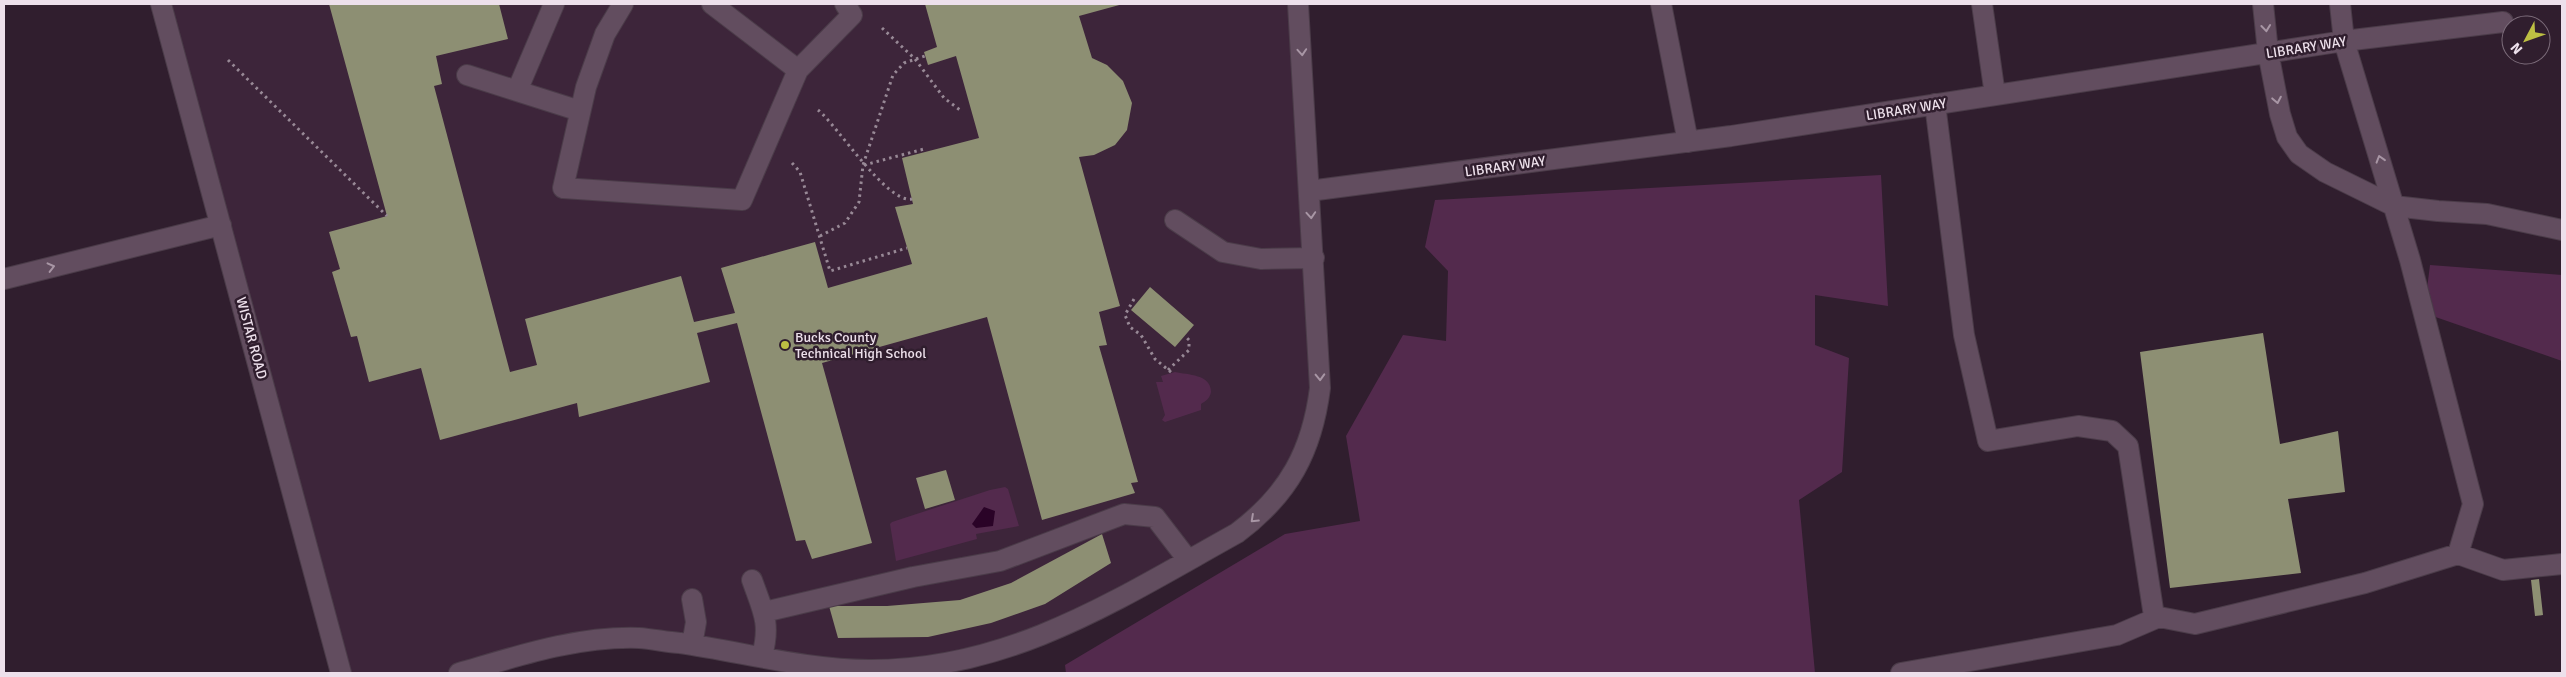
<svg xmlns="http://www.w3.org/2000/svg" width="2566" height="677" font-family="Signika,sans-serif">
	<style>
		.built { fill: #3d253a }
		.green { fill: #532a4d }
		.water { fill: #2a0327 }
		.building { fill: #8d8f73 }
		.lines { fill: none; stroke-linecap: round; stroke-linejoin: round }
		.minor-casing { stroke: #4b3c49; stroke-width: 22 }
		.path { stroke: #988996; stroke-width: 3; stroke-dasharray: 2.5 4; stroke-linecap: butt }
		.minor { stroke: #624d5f; stroke-width: 20 }
		.oneway { stroke: #a896a5 }
		.poi-dot { fill: #bdbf43; stroke: #301e2e; stroke-width: 2 }
		.labels { text-anchor: middle; stroke-width: 5; stroke-linejoin: round; paint-order: stroke }
		.street-label { font-size: 14px; fill: #ede0eb; stroke: #301e2e }
		.poi-label { font-size: 14px; fill: #ede0eb; stroke: #301e2e; text-anchor: start }
	</style>
	<rect width="100%" height="100%" fill="#301e2e"/>
	<path class="built" d="M160,4H1298L1316,418L1269,504L1048,634L871,670L641,638L459,673H340Z"/>
	<path class="green" d="M1881,175L1888,306L1815,295V345L1849,358L1842,472L1799,500L1815,673H1066L1065,665L1285,534L1360,521L1346,436L1403,335L1446,341L1448,271L1425,247L1435,200Z
		M2430,265L2562,275V361L2424,313Z
		M1175,372C1188,375 1211,374 1211,392C1210,398 1206,401 1201,404V410L1165,422L1162,420L1165,415L1156,382H1163L1161,376Z
		M1005,487L1008,489L1019,526L976,534L977,539L896,561L890,524L892,522L990,490Z"/>
	<path class="water" d="M984,507L995,511L993,526L976,528L972,524Z"/>
	<path class="building" d="M329,4H499L508,39L436,56L442,84L434,86L510,372L537,365L525,319L681,276L694,322L735,313L721,268L815,242L828,288L912,264L895,207L913,204L902,158L979,138L956,56L928,65L924,52L937,47L925,4H1123L1079,16L1092,58L1107,65L1123,81L1132,103L1127,130L1115,145L1094,155L1079,157L1120,306L1099,312L1107,345L1099,346L1138,482L1131,483L1135,493L1042,520L987,317L822,363L872,543L812,559L805,540L796,541L737,323L697,333L710,382L579,417L577,403L440,440L421,368L369,382L357,336L351,337L332,272L340,269L329,232L387,216Z
		M1150,287L1194,325L1175,347L1131,310Z
		M2263,333L2280,444L2338,431L2345,492L2288,499L2301,573L2170,588L2140,352Z
		M946,470L955,500L925,509L916,478Z
		M1102,534L1111,563L1045,604L991,623L928,637L838,638L829,606H887L960,600L1011,583Z
		M2539,579L2543,615L2535,616L2531,580Z"/>
	<g class="lines">
		<defs>
			<path id="minor" d="M161,4L341,673
				M554,4L517,91L580,111
				M623,4L605,34L586,87L563,188L742,200L798,70L852,15L845,4
				M712,4L798,70
				M1661,4L1688,142
				M1982,4L1995,95
				M2263,4L2268,52L2280,114L2287,137L2299,154L2325,172L2394,206L2438,211L2487,214L2562,230
				M467,75L517,91
				M1935,104L1964,335L1988,441L2078,426L2112,431L2128,446L2154,616L2195,624L2365,583L2458,554L2473,504L2410,260L2344,41L2340,4
				M1309,191L1731,136L2344,41L2503,22
				M1175,220L1223,252L1261,259L1314,258
				M4,279L221,225
				M2458,554L2503,570L2562,564
				M752,580C763,611 771,623 762,656
				M764,612L913,577L1000,561L1124,514L1155,517L1188,560
				M692,645L696,622L692,599
				M459,673C518,656 577,636 639,638C653,639 666,642 680,643C743,652 806,670 870,670C1011,670 1118,599 1237,533C1289,494 1312,451 1320,388L1298,4
				M1901,673L2117,635L2159,617"/>
		</defs>
		<use href="#minor" class="minor-casing"/>
		<path class="path" d="M882,28L915,59L944,98L960,110
			M228,60L387,216
			M818,110C837,125 887,204 912,199
			M792,163L800,172L830,271L907,248
			M864,165L924,149
			M820,236L845,223L859,202L863,165L893,75L904,63L925,56
			M1134,299L1125,315L1130,327L1141,335L1155,359L1172,373
			M1168,370L1189,350V340L1185,336"/>
		<use href="#minor" class="minor"/>
	</g>
	<defs><path id="oneway-chevron" d="M-2-3.5L2.5 0L-2 3.5" fill="none" stroke-width="1.6" stroke-linecap="round" stroke-linejoin="round" transform="scale(1.25)"/></defs>
	<g class="oneway">
		<use href="#oneway-chevron" transform="translate(2266 28) rotate(84)"/>
		<use href="#oneway-chevron" transform="translate(1302 52) rotate(86)"/>
		<use href="#oneway-chevron" transform="translate(2277 100) rotate(79)"/>
		<use href="#oneway-chevron" transform="translate(2380 159) rotate(-107)"/>
		<use href="#oneway-chevron" transform="translate(1311 215) rotate(86)"/>
		<use href="#oneway-chevron" transform="translate(51 267) rotate(-14)"/>
		<use href="#oneway-chevron" transform="translate(1320 377) rotate(88)"/>
		<use href="#oneway-chevron" transform="translate(1254 519) rotate(137)"/>
	</g>
	<circle class="poi-dot" cx="785" cy="345" r="5"/>
	<g class="labels">
		<g class="street-label">
			<text transform="translate(2306 47) rotate(-9)" y="5">LIBRARY WAY</text>
			<text transform="translate(1906 109) rotate(-9)" y="5">LIBRARY WAY</text>
			<text transform="translate(1505 166) rotate(-8)" y="5">LIBRARY WAY</text>
			<text transform="translate(252 338) rotate(75)" y="5">WISTAR ROAD</text>
		</g>
		<g class="poi-label">
			<text x="795" y="342">Bucks County<tspan x="795" dy="16">Technical High School</tspan></text>
		</g>
	</g>
	<rect width="2566" height="677" fill="none" stroke="#ede0eb" stroke-width="10"/>
	<g transform="translate(2526 40) rotate(229)"><circle r="24" fill="#301e2e" stroke="#7c6c7a"/>
	<path d="M0-4L9 19L0 12L-9 19Z" fill="#bdbf43"/>
	<text y="-8" font-size="14" font-weight="bold" text-anchor="middle" fill="#ede0eb">N</text>
	</g>
</svg>
